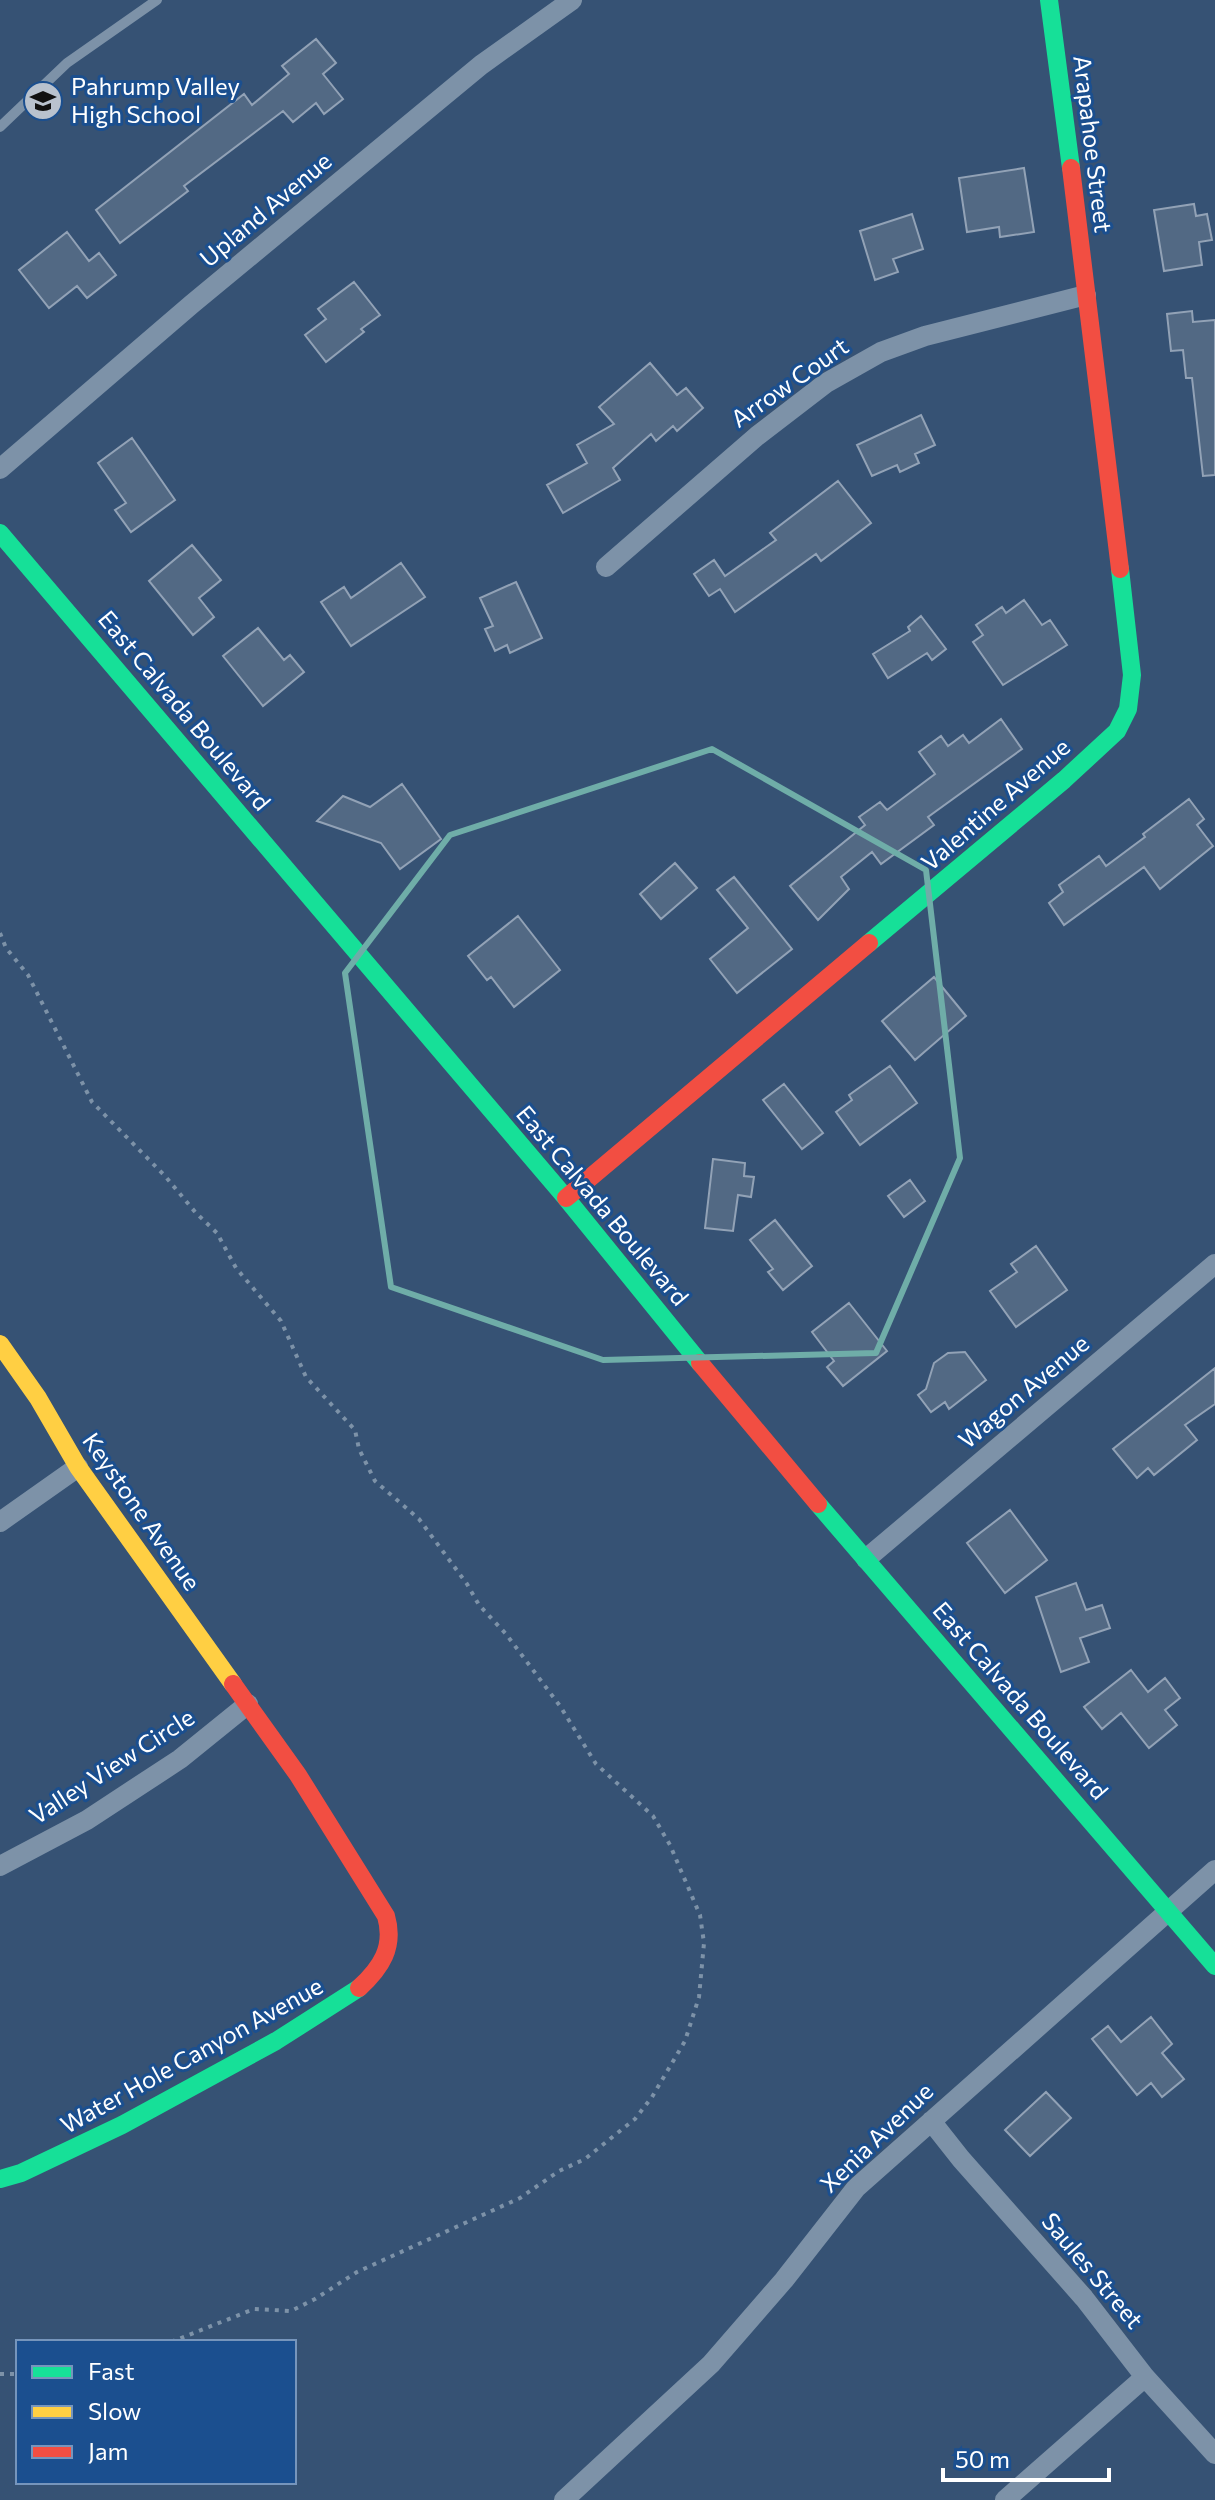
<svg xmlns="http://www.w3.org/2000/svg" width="1215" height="2500" font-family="Commissioner,sans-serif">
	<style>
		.building { fill: #526984; stroke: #92a2b6; stroke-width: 2 }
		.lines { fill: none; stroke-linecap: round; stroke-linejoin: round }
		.path { stroke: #7d92a8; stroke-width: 4; stroke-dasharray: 4 6; stroke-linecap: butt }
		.lane { stroke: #7d92a8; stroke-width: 10 }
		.street { stroke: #7d92a8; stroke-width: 20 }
		.fast { stroke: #16e098; stroke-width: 18 }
		.slow { stroke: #ffcf43; stroke-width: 18 }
		.jam { stroke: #f24e42; stroke-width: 18 }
		.marked { fill: none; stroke: #6fada8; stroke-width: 6; stroke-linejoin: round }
		.labels { text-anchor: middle; stroke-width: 6; stroke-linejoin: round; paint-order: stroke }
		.poi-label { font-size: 24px; fill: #fff; stroke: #1b4f8f; text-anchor: start }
		.street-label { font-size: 24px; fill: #fff; stroke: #1b4f8f }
	</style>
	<rect width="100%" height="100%" fill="#365274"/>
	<path class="building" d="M316,39L336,63L323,74L343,99L324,114L316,103L293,122L283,111L184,186L188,191L120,243L96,210L244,94L252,105L289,74L282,66Z
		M1024,168L1034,232L1000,237L999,227L967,232L959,178Z
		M1194,204L1196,216L1207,214L1212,240L1199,242L1202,265L1164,271L1154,210Z
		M912,214L923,249L893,259L898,272L875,280L860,231Z
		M67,232L89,261L99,253L116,275L87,298L77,286L49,308L19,270Z
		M354,282L380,315L361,329L364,332L326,362L305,335L326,319L318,309Z
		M1192,311L1193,322L1215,320V475L1203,476L1192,378H1186L1183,350L1171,351L1167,314Z
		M650,363L677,395L686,388L703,408L677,431L673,426L656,441L651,434L613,468L620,480L563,513L547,485L587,463L577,445L614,424L599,407Z
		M921,415L935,445L915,454L919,463L900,472L897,465L872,476L857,445Z
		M132,438L175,500L131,532L115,510L126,503L98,463Z
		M838,481L871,523L821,561L816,554L735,612L720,589L709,596L694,574L714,560L725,576L776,540L770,533Z
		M192,545L221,580L199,598L214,617L193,635L149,581Z
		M401,563L425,597L351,646L321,602L344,587L351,598Z
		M516,582L542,638L510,653L507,645L495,651L485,629L493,626L480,598Z
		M1024,600L1042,625L1050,620L1067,645L1003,685L973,642L983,635L976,625L1002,607L1006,613Z
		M921,616L946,649L932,660L927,653L888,678L873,654L910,631L908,627Z
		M258,628L284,660L290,655L304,672L263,706L223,656Z
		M1001,719L1022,749L928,817L934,825L881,864L872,852L841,877L849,889L818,920L790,886L865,825L859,817L880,802L887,810L935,774L919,752L941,736L948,746L963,735L969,743Z
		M402,784L441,839L400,869L381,843L317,821L343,796L370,807Z
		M1189,799L1204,819L1197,825L1213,846L1160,889L1144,867L1064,925L1049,903L1063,892L1059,885L1099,856L1106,866L1145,837L1143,834Z
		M675,863L697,888L661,919L640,894Z
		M734,877L792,949L737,993L710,959L748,928L717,890Z
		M518,916L560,970L514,1007L491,977L487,980L468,956Z
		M934,977L966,1016L915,1060L882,1021Z
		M890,1066L917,1103L860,1145L836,1112L852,1100L849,1095Z
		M784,1084L823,1133L802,1149L763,1100Z
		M713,1159L745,1163L744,1176L754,1177L751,1197L738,1195L733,1231L705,1228Z
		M910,1180L925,1201L904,1217L888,1196Z
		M775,1220L812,1266L783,1290L768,1272L773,1269L750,1240Z
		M1036,1246L1067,1290L1016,1327L990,1291L1017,1272L1011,1264Z
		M849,1303L887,1351L843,1386L827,1367L834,1361L812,1332Z
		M965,1352L986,1380L949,1409L945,1402L931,1412L918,1395L926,1389L934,1363L948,1353Z
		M1215,1368V1404L1185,1425L1197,1440L1154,1475L1148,1468L1137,1478L1113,1449Z
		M1010,1510L1047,1560L1005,1593L967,1543Z
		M1076,1583L1086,1610L1102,1605L1110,1628L1080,1638L1089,1662L1061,1672L1036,1597Z
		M1131,1670L1148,1692L1165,1678L1180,1698L1165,1710L1177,1725L1149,1748L1121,1713L1102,1729L1084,1707Z
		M1151,2017L1172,2044L1162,2053L1184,2079L1162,2097L1151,2083L1137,2095L1092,2039L1108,2026L1121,2042Z
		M1046,2092L1071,2118L1030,2156L1005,2130Z"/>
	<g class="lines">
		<path class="path" d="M0,933L6,948L28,975L92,1102L165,1176L196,1213L217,1233L236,1268L281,1321L306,1377L355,1430L359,1449L375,1481L419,1519L467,1584L479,1605L506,1634L560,1706L596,1764L653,1816L670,1845L700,1915L704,1943L699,1997L685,2041L652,2097L635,2119L585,2159L559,2171L520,2198L357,2272L315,2299L291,2311L254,2309L171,2342
			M0,2374H18"/>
		<path class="lane" d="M0,127L67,63L157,0"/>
		<path class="street" d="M0,469L192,304L481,65L572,0
			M606,567L757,436L826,383L881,352L925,336L1086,295
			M0,1522L78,1467
			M866,1559L1215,1264
			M0,1866L87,1820L180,1759L248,1704
			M931,2121L961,2159L1084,2298L1145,2377L1215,2454
			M564,2500L711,2364L784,2280L856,2188L1215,1870
			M1005,2500L1145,2377"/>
		<path class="fast" d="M1049,0L1071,168
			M0,533L566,1198L700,1363
			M869,943L1064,780L1117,731L1128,709L1132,675L1120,569
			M818,1504L1215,1966
			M0,2179L21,2173L122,2125L276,2041L359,1988"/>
		<path class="slow" d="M0,1344L38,1398L78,1467L233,1684"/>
		<path class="jam" d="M1071,168L1120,569
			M566,1198L869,943
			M700,1363L818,1504
			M233,1684L298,1775L386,1916C395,1947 381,1968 359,1988"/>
	</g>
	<path class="marked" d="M712,749L926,870L960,1158L876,1353L603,1360L391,1287L345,973L450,835Z"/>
	<defs>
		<symbol id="school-disc" viewBox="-11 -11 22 22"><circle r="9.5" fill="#b9c2ce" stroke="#1b4f8f"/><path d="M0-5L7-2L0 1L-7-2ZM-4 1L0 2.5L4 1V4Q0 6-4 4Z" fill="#111"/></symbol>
	</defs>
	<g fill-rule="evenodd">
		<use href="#school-disc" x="21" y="79" width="44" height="44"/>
	</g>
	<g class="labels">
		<g class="poi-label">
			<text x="71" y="95">Pahrump Valley<tspan x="71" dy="28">High School</tspan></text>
		</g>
		<g class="street-label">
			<text transform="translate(1092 144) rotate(83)" y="8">Arapahoe Street</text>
			<text transform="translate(266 210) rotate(-40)" y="8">Upland Avenue</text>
			<text transform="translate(790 383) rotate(-35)" y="8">Arrow Court</text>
			<text transform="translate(184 711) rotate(50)" y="8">East Calvada Boulevard</text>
			<text transform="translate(996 805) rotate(-41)" y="8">Valentine Avenue</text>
			<text transform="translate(602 1206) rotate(50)" y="8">East Calvada Boulevard</text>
			<text transform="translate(1024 1392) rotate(-40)" y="8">Wagon Avenue</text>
			<text transform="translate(141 1512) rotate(55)" y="8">Keystone Avenue</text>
			<text transform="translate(1020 1701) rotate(49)" y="8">East Calvada Boulevard</text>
			<text transform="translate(112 1767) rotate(-33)" y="8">Valley View Circle</text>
			<text transform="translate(192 2056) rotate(-29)" y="8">Water Hole Canyon Avenue</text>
			<text transform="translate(877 2138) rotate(-44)" y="8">Xenia Avenue</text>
			<text transform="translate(1092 2271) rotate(50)" y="8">Saules Street</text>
		</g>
	</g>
	<rect x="16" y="2340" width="280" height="144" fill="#1b4f8f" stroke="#7695bc" stroke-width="2"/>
	<rect x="32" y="2366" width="40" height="12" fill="#16e098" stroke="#7695bc" stroke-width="2"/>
	<text x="88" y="2380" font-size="24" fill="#ffffff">Fast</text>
	<rect x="32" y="2406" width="40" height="12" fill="#ffcf43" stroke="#7695bc" stroke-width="2"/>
	<text x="88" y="2420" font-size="24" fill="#ffffff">Slow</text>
	<rect x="32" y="2446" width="40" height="12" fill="#f24e42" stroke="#7695bc" stroke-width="2"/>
	<text x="88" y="2460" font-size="24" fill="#ffffff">Jam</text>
	<path d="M943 2468v12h166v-12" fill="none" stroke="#ffffff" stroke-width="4"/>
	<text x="955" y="2468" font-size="24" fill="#ffffff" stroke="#1b4f8f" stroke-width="6" paint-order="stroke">50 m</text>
</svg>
